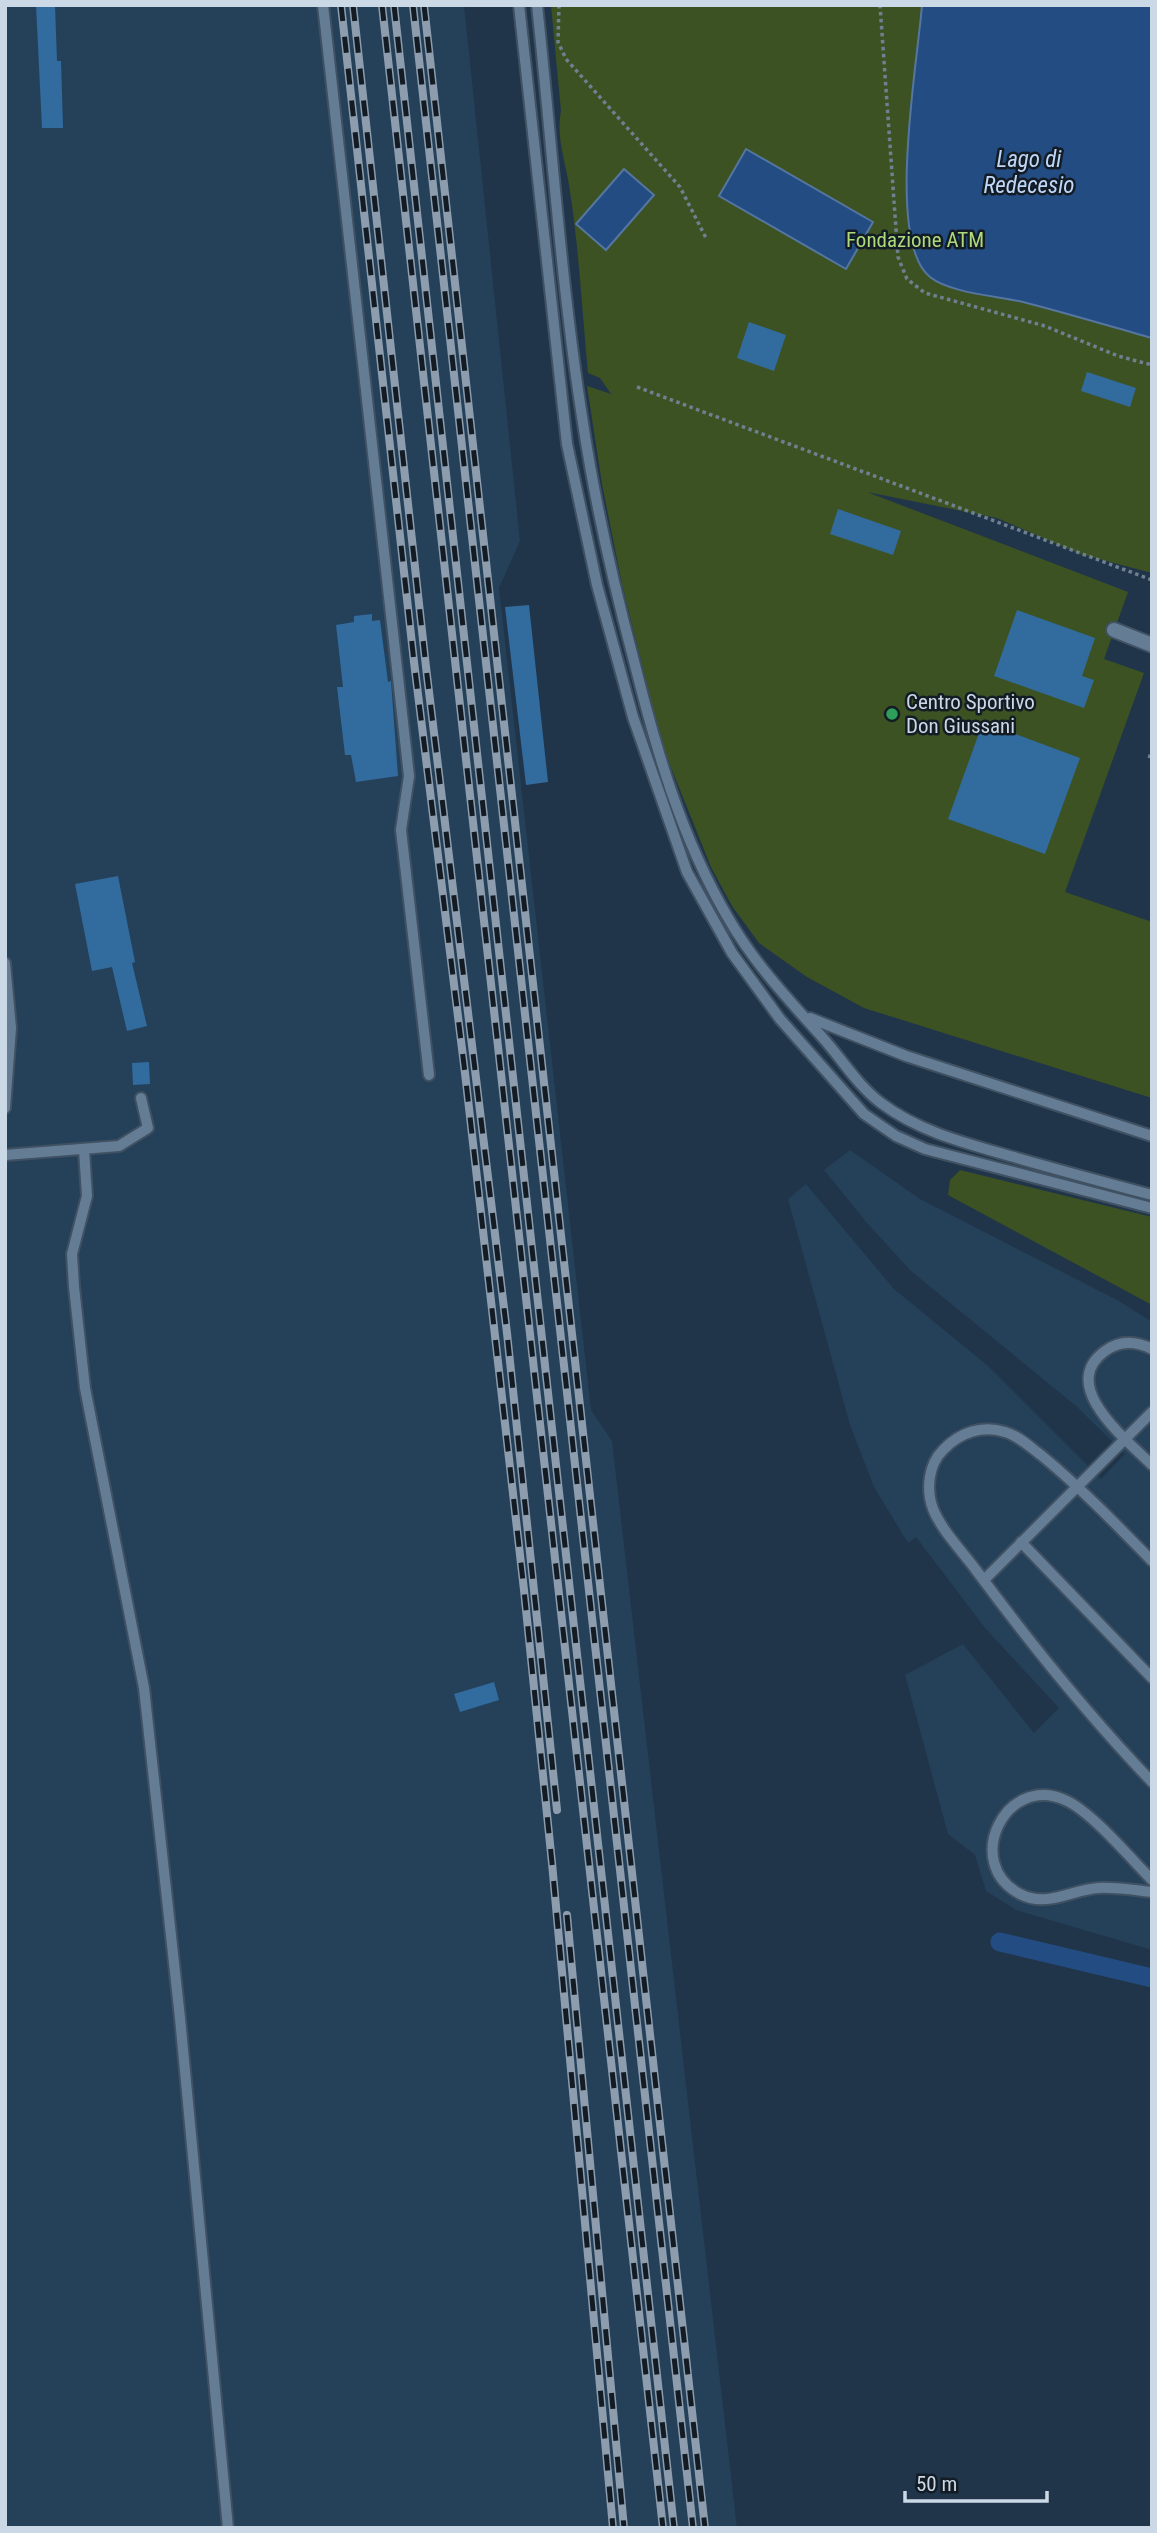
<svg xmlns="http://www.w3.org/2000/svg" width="1157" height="2533" font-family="'Roboto Condensed',sans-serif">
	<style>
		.built { fill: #254059 }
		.green { fill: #3d5223 }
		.water { fill: #234c82; stroke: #5576a0; stroke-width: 2 }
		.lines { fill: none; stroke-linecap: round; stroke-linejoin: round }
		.canal { stroke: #234c82; stroke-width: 19 }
		.building { fill: #326b9e }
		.service-casing { stroke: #3f5162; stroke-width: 14 }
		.minor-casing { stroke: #3f5162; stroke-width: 18 }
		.path { stroke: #6f8091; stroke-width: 3.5; stroke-dasharray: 3.5 3.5; stroke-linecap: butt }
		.service { stroke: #657d94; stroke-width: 10 }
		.minor { stroke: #657d94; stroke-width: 14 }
		.rail-casing { stroke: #8d9dad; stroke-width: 8 }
		.rail { stroke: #131c25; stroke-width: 5; stroke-dasharray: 16; stroke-linecap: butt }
		.leisure-dot { fill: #2e9e5b; stroke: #131c25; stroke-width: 2.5 }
		.labels { text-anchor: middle; stroke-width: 5; stroke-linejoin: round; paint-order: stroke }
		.park-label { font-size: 21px; fill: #aeda7b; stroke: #131c25 }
		.poi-label { font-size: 21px; fill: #cbd8e5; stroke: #131c25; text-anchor: start }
		.water-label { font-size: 23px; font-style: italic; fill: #bfd7f8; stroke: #131c25 }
	</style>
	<rect width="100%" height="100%" fill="#203549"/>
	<path class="built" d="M5,5H464L520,541L499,588L591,1410L612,1441L737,2528H5Z
		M850,1150L920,1199L1119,1301L1152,1322V1950L1016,1910L986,1891L975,1855L948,1834L905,1675L963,1644L1034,1733L1059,1708L985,1628L916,1537L908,1543L874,1487L850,1425L788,1199L806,1184L894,1289L987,1365L1101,1479L1125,1454L1076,1406L911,1271L867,1223L824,1170Z"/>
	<path class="green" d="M551,5H1152V573L1080,554L997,518L867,492L1128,592L1104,659L1144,673L1065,892L1152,922V1098L864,1008L807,977L759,943L732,906L711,867L662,745L622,584L602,484L587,386L611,394L600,378L588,373C582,311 579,247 569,185C565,159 556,138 561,111Z
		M960,1170L1152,1217V1305L948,1195L950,1180Z"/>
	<path class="water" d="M922,5H1152V338C1109,326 1066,313 1023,302C997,296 950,293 930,277C885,241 918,60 922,5Z
		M746,149L873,222L846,269L719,196Z
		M624,169L654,195L606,250L576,224Z"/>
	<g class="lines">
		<path class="canal" d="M1000,1942L1152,1978"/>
	</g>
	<path class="building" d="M36,5H55L57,61H61L63,128H42Z
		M749,322L786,335L774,371L737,358Z
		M1087,372L1136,388L1130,407L1081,391Z
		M838,509L901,531L893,555L830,534Z
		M529,605L548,782L526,785L505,607Z
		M1017,610L1095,638L1082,676L1094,680L1084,708L994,676Z
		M372,614V621L380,620L388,682L391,681L398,776L356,782L351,755H345L337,687H343L336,625L354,622V616Z
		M983,722L1080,758L1045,854L948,819Z
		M118,876L135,962L132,963L147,1026L127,1031L112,967L92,971L75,884Z
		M149,1062L150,1084L133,1085L132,1063Z
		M494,1682L499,1700L460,1712L454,1694Z"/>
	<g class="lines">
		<defs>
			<path id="service" d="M323,5L409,776L401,830L429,1075
				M519,5L567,444L597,585L633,717L687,872L732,953L780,1019L864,1114L896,1136L925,1149L1152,1208
				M537,5C552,144 561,285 583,423C595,503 613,582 634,661C656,749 681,837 727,916C753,962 787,998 822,1037C842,1059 857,1085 881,1103C921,1133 969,1144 1017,1158C1062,1171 1107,1183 1152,1195
				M5,963L11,1028L5,1108
				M810,1018L906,1056L1152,1136
				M84,1150L87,1196L72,1254L74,1287L85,1388L144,1688L180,2018L228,2528
				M5,1155L119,1146L148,1128L141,1098
				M1152,1349C1136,1341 1120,1340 1105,1351C1057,1386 1127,1440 1152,1465
				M1021,1542L1152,1678
				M1152,1561C1116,1524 1081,1488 1041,1455C1030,1447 1019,1436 1005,1432C982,1425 960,1432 943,1450C928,1465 926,1490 933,1509C942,1531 962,1551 976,1570C1030,1643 1089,1716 1152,1782
				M984,1580L1152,1412
				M1152,1880C1131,1859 1091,1811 1065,1800C1005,1773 962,1864 1020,1894C1047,1908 1071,1890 1098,1888C1116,1887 1134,1890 1152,1892"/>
			<path id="minor" d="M1114,630L1152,645"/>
		</defs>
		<use href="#service" class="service-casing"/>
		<use href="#minor" class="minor-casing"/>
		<path class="path" d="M559,5L558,42L566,59L680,187L706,238
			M880,5L898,257L907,279L925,293L1045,326L1118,356L1152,365
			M637,387L1152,580
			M1148,756L1152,757"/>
		<use href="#service" class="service"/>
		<use href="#minor" class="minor"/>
		<defs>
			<path id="rail" d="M341,5L414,662L465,1073L524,1590L552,1863L613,2528
				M353,5L426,667L507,1333L557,1810
				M382,5L663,2528
				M394,5L674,2528
				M413,5L693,2528
				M424,5L705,2528
				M567,1915L624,2528"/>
		</defs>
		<use href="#rail" class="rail-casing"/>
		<use href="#rail" class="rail"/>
	</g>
	<circle class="leisure-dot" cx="892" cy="714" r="7"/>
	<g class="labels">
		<g class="park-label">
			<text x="915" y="247">Fondazione ATM</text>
		</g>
		<g class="poi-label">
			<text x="906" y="709">Centro Sportivo<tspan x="906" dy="24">Don Giussani</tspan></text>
		</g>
		<g class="water-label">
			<text x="1029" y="167">Lago di<tspan x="1029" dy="26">Redecesio</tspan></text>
		</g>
	</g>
	<rect width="1157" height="2533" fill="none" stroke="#cbd8e5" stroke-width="14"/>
	<path d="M905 2491v10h142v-10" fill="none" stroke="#cbd8e5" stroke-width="3.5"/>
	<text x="916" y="2491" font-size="21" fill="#cbd8e5" stroke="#131c25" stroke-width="5" paint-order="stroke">50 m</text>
</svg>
